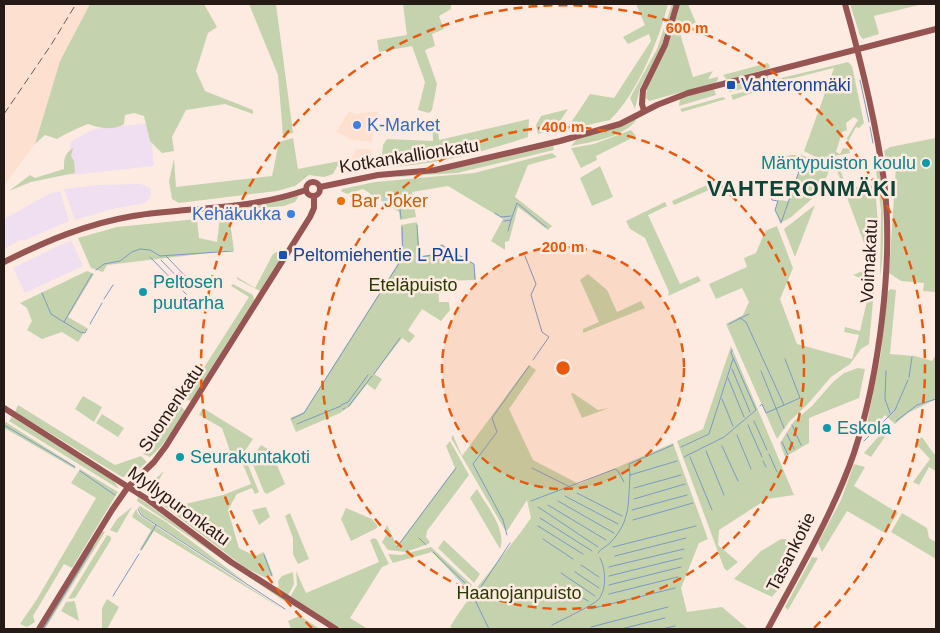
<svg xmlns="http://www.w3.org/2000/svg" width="940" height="633" font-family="Arial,sans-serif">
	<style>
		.built { fill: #fee0d0 }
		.industrial { fill: #efdff1 }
		.green { fill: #c4d3ae }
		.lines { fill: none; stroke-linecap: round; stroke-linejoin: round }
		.stream { stroke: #7d99c3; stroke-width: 1 }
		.secondary { stroke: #965452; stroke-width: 6 }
		.rail { stroke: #695c55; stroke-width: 1; stroke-dasharray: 8 4; stroke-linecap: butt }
		.ring { fill: none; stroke: #e8590c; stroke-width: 2.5; stroke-dasharray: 9 6 }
		.transit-dot { fill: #1a4fb4; stroke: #fdebe1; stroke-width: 2 }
		.shop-dot { fill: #3f7fe0; stroke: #fdebe1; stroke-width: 2 }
		.culture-dot { fill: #0f9aa8; stroke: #fdebe1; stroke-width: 2 }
		.food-dot { fill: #e8710a; stroke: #fdebe1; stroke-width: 2 }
		.labels { text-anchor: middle; stroke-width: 5; stroke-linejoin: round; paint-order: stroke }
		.transit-label { font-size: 18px; fill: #164399; stroke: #fdebe1; text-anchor: start }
		.shop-label { font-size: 18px; fill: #366cbe; stroke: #fdebe1; text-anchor: start }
		.street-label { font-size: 18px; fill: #251a15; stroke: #fdebe1 }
		.culture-label { font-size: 18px; fill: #0d838f; stroke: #fdebe1; text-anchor: start }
		.food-label { font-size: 18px; fill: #c56008; stroke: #fdebe1; text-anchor: start }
		.park-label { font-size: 18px; fill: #2a3b02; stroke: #fdebe1 }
		.district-label { font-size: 22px; font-weight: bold; letter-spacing: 1px; fill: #0d4437; stroke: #fdebe1 }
		.centre { fill: #e8590c; stroke: #fdebe1; stroke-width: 2.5 }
		.ring-label { font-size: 15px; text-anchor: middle; font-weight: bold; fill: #e8590c; stroke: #fdebe1; stroke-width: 5; stroke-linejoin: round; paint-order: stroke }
	</style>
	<rect width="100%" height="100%" fill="#fdebe1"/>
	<path class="built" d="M4,4H90L60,61L35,144L4,186Z
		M349,111L355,114L378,111L372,142L353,140L336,132Z
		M356,149H372L369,168L343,175Z"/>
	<path class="industrial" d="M150,123L154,166L72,175L70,142L94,129Z
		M141,184L150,188L151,195L146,203L112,209L75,220L64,189L98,185Z
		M60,191L69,221L25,240H20L4,249V219L49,194Z
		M71,240L83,266L25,293L13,268Z"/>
	<path class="green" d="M90,4H204L217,27L208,33L196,71L205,91L253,110V114L225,104L186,110L172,137L174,151L162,153L150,141L144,116L134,113L125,115L124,124C114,131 98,128 88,124C76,129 67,133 57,139L45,135L35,144L60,61Z
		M249,4H276L293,133L283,135L278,75Z
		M403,4H451V9L439,16L444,29L432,34L435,46L425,50L437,84L432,110L429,113L418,110L425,82L412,46L379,52L377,40L407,35Z
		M636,4H668C659,40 637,94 610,120L566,130L590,94L614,98L651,41L649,34L628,44L623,37L645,25Z
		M672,4H675L660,49L640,88L635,109L630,98L657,49Z
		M680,4H688L696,23L679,30L693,77L713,71L708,79L718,77V80L715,83L649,101L646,98L647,88L671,35Z
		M850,4H923L874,16L879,34L863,39L860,36Z
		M848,62L852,66L864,123L859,128L856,127L849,140V146L847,138L858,120L854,117L846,123L847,130L842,132L836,152L840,154L843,148L849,149L850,153L819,159L804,151L834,68L790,79L733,100L731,95L756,89L773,80Z
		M768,63L770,67L767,69L727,80L723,75Z
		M768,75V79L755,86L729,92V85Z
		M714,89L716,95L679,106L680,98Z
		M723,97L726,99L682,112L680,109Z
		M568,109L555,129L538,134L536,125L541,116Z
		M529,119L528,137C479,153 433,166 382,167L381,165L383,145L387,139L433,141L432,120L437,122L439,140Z
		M637,119C625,137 592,142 571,146L576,140Z
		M631,130L636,136L596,156L597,160L581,168L571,148L594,144Z
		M293,138L298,169L340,161L333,174L324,177L309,175L295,186L277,191L179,203L172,199L169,181L174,159L176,187L272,176L279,142Z
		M936,138V292L923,291L924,283L901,281L889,273L896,166L887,163L884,151L890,147Z
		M553,146L554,150L457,173L392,177L438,172Z
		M73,148L71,156L74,161L75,173L31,182L9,191L30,175L35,178L64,169C64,159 64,154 73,148Z
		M552,153L557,157L528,165L515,197L552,226L548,230L518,207L509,241L505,242V250L491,241L503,219L448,186L412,192L416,217L400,220L399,212L363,189L347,194L341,191L342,189L375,182L474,173Z
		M874,154C885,161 885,258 880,275L881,211Z
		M791,155H802L816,163L836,159L847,188L875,185L878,224L876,278L862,279L853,275L873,267L833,160L821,191L790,218L780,223L775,209L778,200L788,201L801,165L785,169L782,157Z
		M600,166L613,197L592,206L580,178Z
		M707,185L709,190L674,205L672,201Z
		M299,196L295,202L284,206L208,213Z
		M665,202L667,206L648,215L680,284L698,276L701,281L668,296L669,292L645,238L630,229L626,221Z
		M815,205L795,257L784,229Z
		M229,215L234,250L107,265L103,272L91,268L78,238L117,227L197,219L199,238L217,242L220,216Z
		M417,222L420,256L434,254L441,244L474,264L476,280L438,281L439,302H449L450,310L441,321L422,309L408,330L415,336L409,343L402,338L374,374L382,379L375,390L367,384L350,406L340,413L296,432L290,418L304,412L402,257L401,225Z
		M777,226L793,268L780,299L797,344L852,359L859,335L844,332L845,327L860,331L870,288L874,291L869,344L861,349L850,364L831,377L807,405L789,422L777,439L726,324L743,315L749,302L742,288L716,299L709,284L747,267L744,258L756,253L765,231Z
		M282,249L285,251L260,291L237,279V277L255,288L273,254Z
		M87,271L94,274L68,317L87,328L78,342L62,332L42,339L27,330L32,321L27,308L20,303Z
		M588,274L607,290L617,312L641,301L645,308L583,333V329L599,322L580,280Z
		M233,284L253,295L254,300L191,401L184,399L249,297L231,286Z
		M890,289L896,290L890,354L915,356L932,361L936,355V399L908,413L895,424L885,415L867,434L866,428L881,353L886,295Z
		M731,346L794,495L767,499L719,530L718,545L738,562L727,571L724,568L677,441L703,429Z
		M529,365L536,370L509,409L533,460L579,484L673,443L708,539L699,543L681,588L687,612L722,607L748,629H454L450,627C473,588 505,555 531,518L527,500L507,531L505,530L451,438L453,435L462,456Z
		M858,368L865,369L859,398L809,418V443L785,457L780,443L794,421L812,406L833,382L844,373Z
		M573,393L598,410L609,408L582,418L571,394Z
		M83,396L102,407L94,422L75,409Z
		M179,404L185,411C175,427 164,446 150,457L143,454L168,425Z
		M18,405L115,465L141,456L147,462L131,476L122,477L15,412Z
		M203,408L253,439L242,455L233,460L222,428L199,415Z
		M102,414L124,428L118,437L96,423Z
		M12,417L114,481L119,489L9,421Z
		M4,421L75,466V469L6,429L4,430Z
		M887,427L891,428L871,457L864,453Z
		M922,437L934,454H936V471L929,467L919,485L913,482L930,459L915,443Z
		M450,441L469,475L427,531L426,537L430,542L428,544L406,552L388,550L382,542L387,534L385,529L387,525L397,546L455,468L446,446Z
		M261,445L271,451L285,484L267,494L264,492L251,460Z
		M242,462L248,465L259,492L255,494L252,488L237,494L228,510L239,548L255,556L264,552L273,575L266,578L244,567L143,490L164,471L153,490L177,506L223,495L251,484Z
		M854,464L865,467L854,486L898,513L885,533L847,511L822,552L818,543L841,500Z
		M80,469L118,492L72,568L64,564L33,616L35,622L27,627L20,624L37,599L96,498L71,483Z
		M477,489C486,505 507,529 500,549L470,498Z
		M138,497L228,563L285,600L284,601L137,501Z
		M140,506L166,522L248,584L142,515L138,507Z
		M132,507L117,533L110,530L117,519Z
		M266,507L270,517L259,525L252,510Z
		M346,508L372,519L377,525V528L351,541L341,519Z
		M136,509L139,515L284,610L154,531L142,550L140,549L151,530L132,517Z
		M290,513L309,559L298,564L293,554V538L285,516Z
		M902,513L927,528L929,538L936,542V559L891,532Z
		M102,531L105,532L45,629L43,627Z
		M107,535L111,537V540L75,598L68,599Z
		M374,538L377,540L389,564L382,567L350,618L368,629H342L290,597L297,585L296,571L306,593L379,562L370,540Z
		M781,539H786L801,548L782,585L772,597L734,579L761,551Z
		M444,540L480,574L474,583L438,548Z
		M431,547L472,585L469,591L432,552L393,563L388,554L401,555Z
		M812,557L818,558L788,610L785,607Z
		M293,572L294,584L288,596L279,589L278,581L282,576Z
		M107,599L119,607L107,629H102V608Z
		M74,601L75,602L79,621L61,611L66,602Z
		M299,616H300L320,629H291L288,621Z"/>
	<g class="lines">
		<path class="stream" d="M860,80L869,122
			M870,127L873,143
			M393,195L399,201L401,218
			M770,195L772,200L778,201L775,210L781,222
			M495,213L501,217L511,216
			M504,221L511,220L517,203L546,227
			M781,223L804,157
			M417,225L419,257L434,255L442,245L474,264L475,279
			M508,231L511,220
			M166,256L193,284
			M525,256L536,284L531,295L542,332L549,337L533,360
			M150,257L187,295
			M161,260L183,283
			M96,270L104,264L120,261L132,252L140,249L150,250L160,256L233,251
			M42,293L51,314L80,332L85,333L87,329
			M104,299L113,285
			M740,318L746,322L784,405
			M64,322L92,274
			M90,324L102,303
			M729,324L749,314
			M732,369L750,412
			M761,371L784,428
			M886,371L885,399L890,413
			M374,374L400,338
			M909,377L912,357
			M728,378L744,417
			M722,399L733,426
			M341,405L348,402L368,375
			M760,406L762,404L766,413L800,398L785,359
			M348,407L372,376
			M343,409L345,408
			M292,419L304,413L403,257L402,227
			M754,421L767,450
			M896,421L917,405L936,399
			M297,424L341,406
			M4,425L75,467
			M748,425L762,457
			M792,425L801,445
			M787,434L794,449
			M737,435L751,469
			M864,441L895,410L908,380
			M782,442L788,455
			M722,446L738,481
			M681,447L709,434L733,359
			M706,451L724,495
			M769,454L777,472
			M684,457L724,437L756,410L731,353L732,350
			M690,457L712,510
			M763,461L766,467
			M532,468L570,487
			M80,471L115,495
			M630,475L629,464L673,445
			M634,488L681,475
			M577,493L622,516
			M565,496L618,524
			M634,499L685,484
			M531,501L615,469L618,471L624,482
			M558,501L614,533
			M548,505L606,540
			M538,507L598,547
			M138,509L141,515L285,609
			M632,510L687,495
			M540,518L592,551
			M633,520L693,503
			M538,526L583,554
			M507,535L503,520L473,464L497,432L492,418L529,366
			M419,538L426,545
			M543,539L573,559
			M397,547L456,468
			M613,547L696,526
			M141,550L156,525
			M433,552L465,583
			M598,553C601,548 606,547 610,543C631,521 628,503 630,475L677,461
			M264,555L272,576
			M615,556L686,538
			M581,565L599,577
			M609,567L684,549
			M575,572L599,588
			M561,573L595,596
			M609,576L682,558
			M609,585L681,567
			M481,587L510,543
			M565,587L588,601
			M609,594L678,577
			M113,596L139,554
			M474,598L489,629
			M590,609L675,588
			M552,625C560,621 593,605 598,600C607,590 606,569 600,558
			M591,627L668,607
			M44,628L93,547
			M621,629L665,618
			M662,629L675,626"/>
		<path class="secondary" d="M644,111L642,104L643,90L665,45L677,4
			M306 189a7 7 0 1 1 14 0a7 7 0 1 1-14 0Z
			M320,187L378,175L435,170L560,141L620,124L657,105L688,93L936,29
			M4,262C46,241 86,224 133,216C190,207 250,210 306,190
			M4,408L147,499L231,562L336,629
			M39,629L112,510L128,487L154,462L166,446L310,217L314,208V196
			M768,629C798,572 833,514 854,453C879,376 894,261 884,181C876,122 861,61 845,4"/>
		<path class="rail" d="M4,114L51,45L76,4"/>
	</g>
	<circle cx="563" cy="368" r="121" fill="#e8590c" fill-opacity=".12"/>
	<g class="ring">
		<circle cx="563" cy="368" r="121"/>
		<circle cx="563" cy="368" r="241"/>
		<path d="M312 628A362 362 0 1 1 814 628"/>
	</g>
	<g class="transit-dot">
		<rect x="726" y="80" width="10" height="10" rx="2.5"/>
		<rect x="278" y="250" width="10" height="10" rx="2.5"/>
	</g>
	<g class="shop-dot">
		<circle cx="357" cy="125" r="5"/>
		<circle cx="291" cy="214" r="5"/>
	</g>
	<g class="culture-dot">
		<circle cx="926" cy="163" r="5"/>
		<circle cx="143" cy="292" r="5"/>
		<circle cx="827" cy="428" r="5"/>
		<circle cx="180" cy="457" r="5"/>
	</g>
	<circle class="food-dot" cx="341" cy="201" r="5"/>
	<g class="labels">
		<g class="transit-label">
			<text x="741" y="91">Vahteronmäki</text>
			<text x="293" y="261">Peltomiehentie L PALI</text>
		</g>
		<g class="shop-label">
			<text x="367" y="131">K-Market</text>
			<text x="281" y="220" text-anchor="end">Kehäkukka</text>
		</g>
		<g class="street-label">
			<text transform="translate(409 156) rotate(-9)" y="6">Kotkankallionkatu</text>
			<text transform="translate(869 261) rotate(-87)" y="6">Voimakatu</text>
			<text transform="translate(171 408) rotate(-56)" y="6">Suomenkatu</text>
			<text transform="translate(179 506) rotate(36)" y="6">Myllypuronkatu</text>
			<text transform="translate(791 552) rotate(-63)" y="6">Tasankotie</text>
		</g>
		<g class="culture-label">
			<text x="916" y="169" text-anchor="end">Mäntypuiston koulu</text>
			<text x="153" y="288">Peltosen<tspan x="153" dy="21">puutarha</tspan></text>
			<text x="837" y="434">Eskola</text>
			<text x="190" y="463">Seurakuntakoti</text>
		</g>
		<g class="food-label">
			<text x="351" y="207">Bar Joker</text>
		</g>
		<g class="park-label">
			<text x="413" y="291">Eteläpuisto</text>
			<text x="519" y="599">Haanojanpuisto</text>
		</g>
		<g class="district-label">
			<text x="802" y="196">VAHTERONMÄKI</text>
		</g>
	</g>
	<circle cx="563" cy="368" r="8" class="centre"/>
	<g class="ring-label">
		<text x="687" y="33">600 m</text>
		<text x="563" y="132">400 m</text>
		<text x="563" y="252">200 m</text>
	</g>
	<rect width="940" height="633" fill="none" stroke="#251a15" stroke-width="10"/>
</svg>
